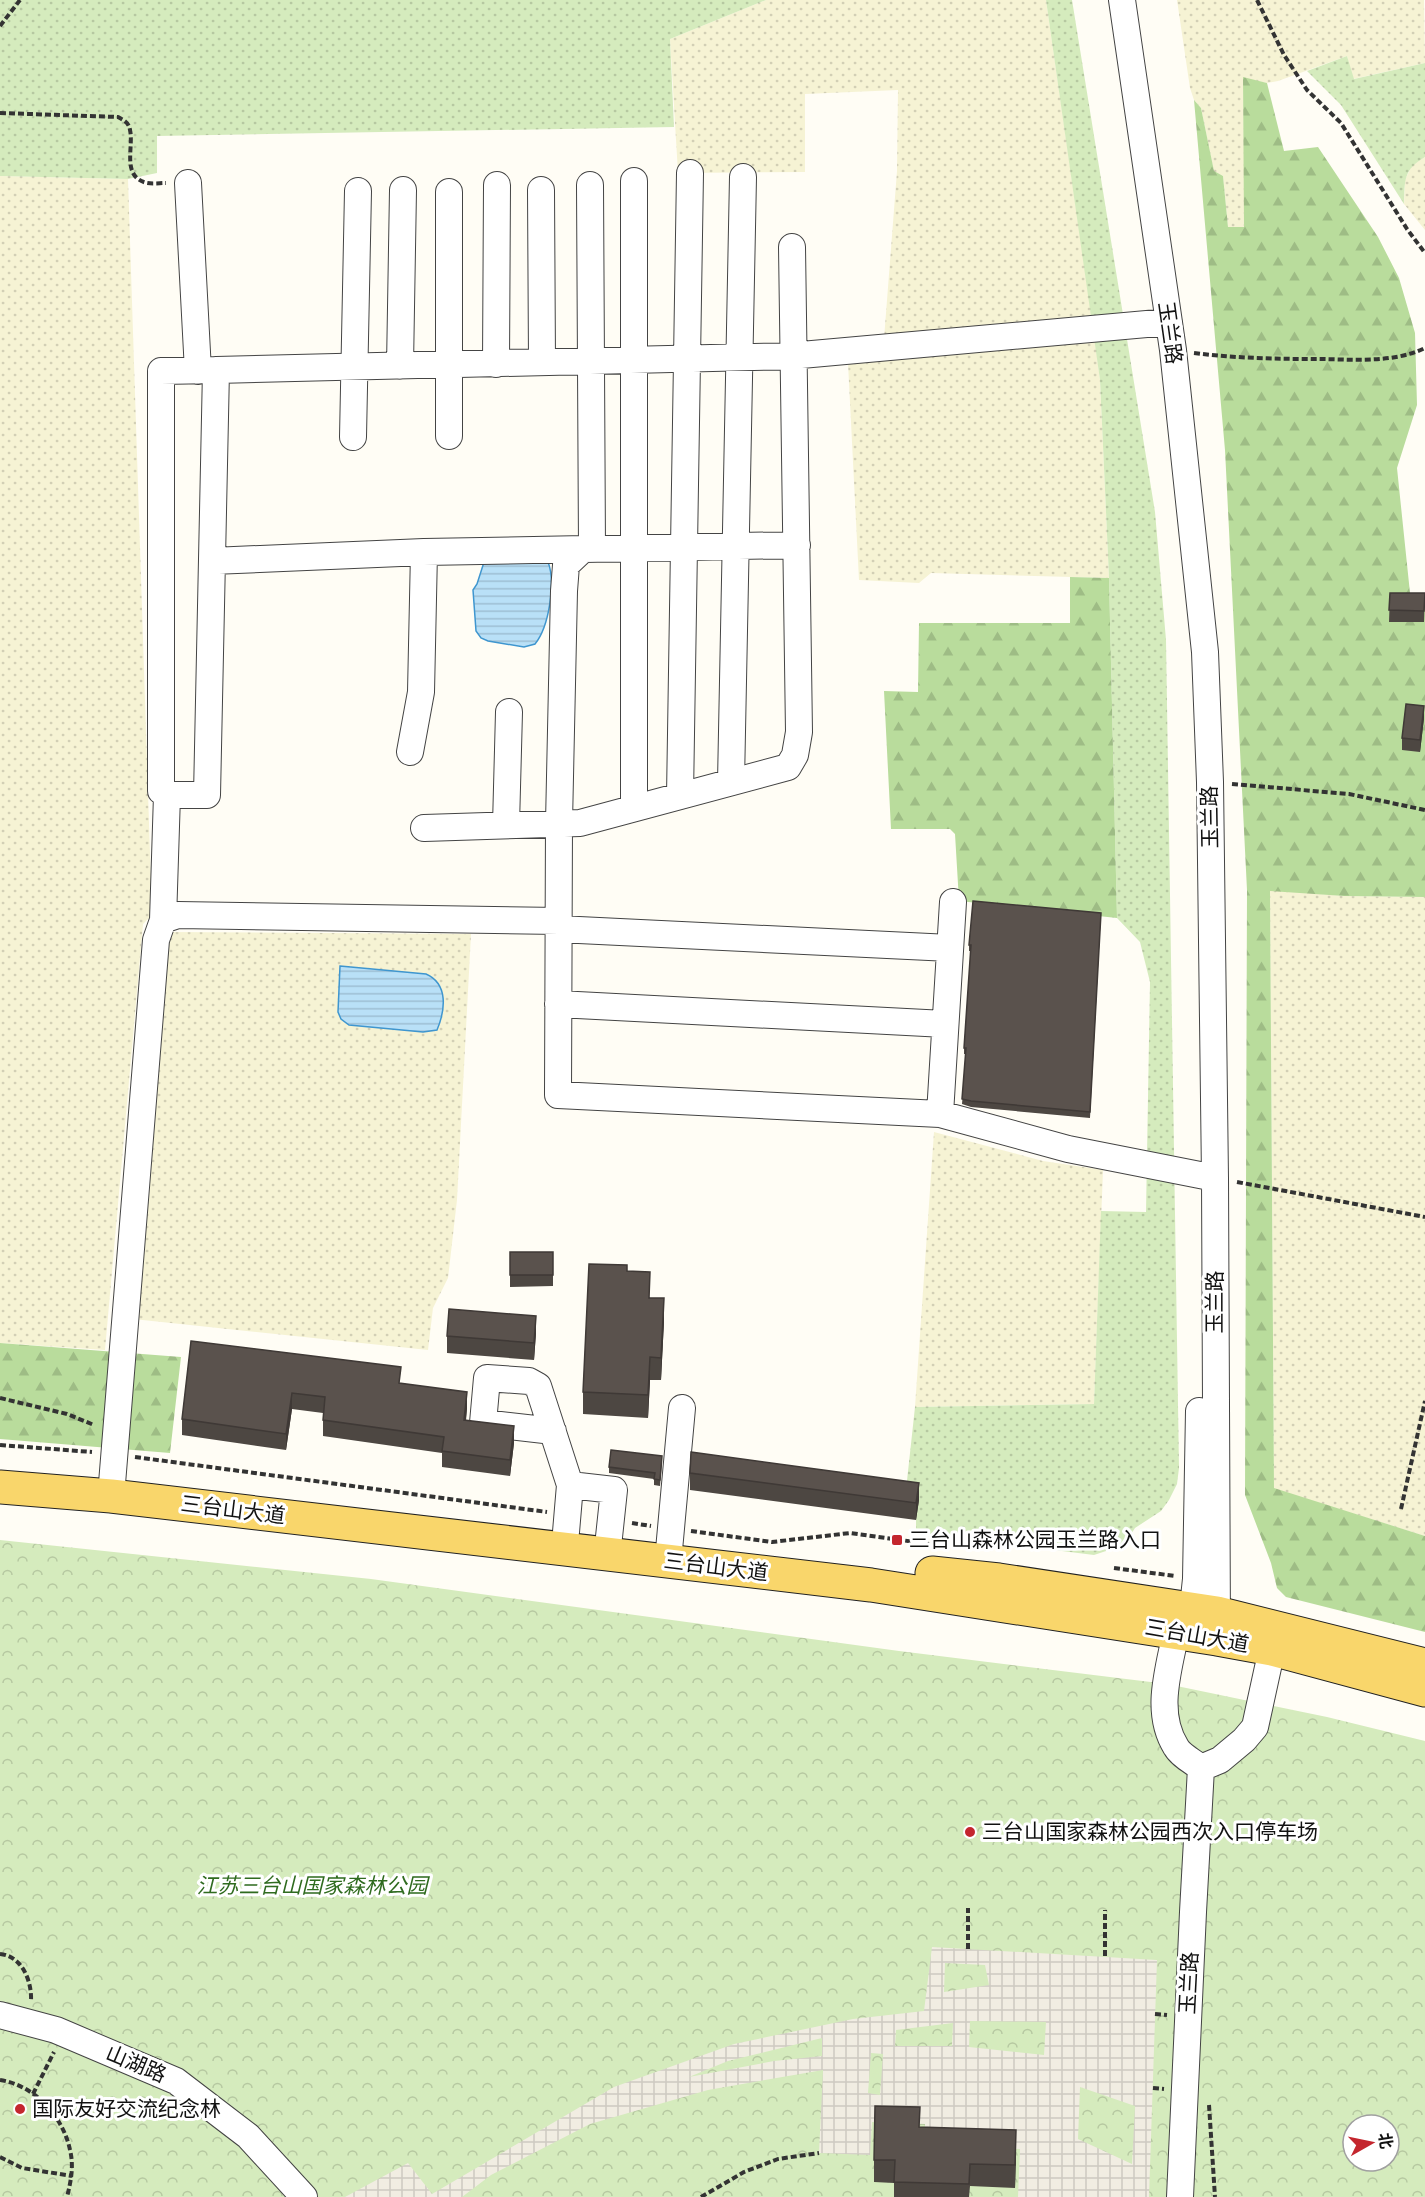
<svg xmlns="http://www.w3.org/2000/svg" width="1425" height="2197" font-family="'Playfair Display','Noto Sans SC',serif">
	<style>
		.farmland { fill: url(#farmland-dots) }
		.grass { fill: url(#grass-dots) }
		.forest { fill: url(#forest-firs) }
		.park { fill: url(#park-crowns); fill-rule: evenodd }
		.plaza { fill: url(#plaza-grid); fill-rule: evenodd }
		.water { fill: url(#water-rules); stroke: #3f96cf; stroke-width: 1.5 }
		.lines { fill: none; stroke-linecap: round; stroke-linejoin: round }
		.minor-casing { stroke: #444; stroke-width: 28 }
		.major-casing { stroke: #222; stroke-width: 35 }
		.path { stroke: #333; stroke-width: 4; stroke-dasharray: 6 3; stroke-linecap: butt }
		.minor { stroke: #fff; stroke-width: 26 }
		.major { stroke: #f9d66b; stroke-width: 33 }
		.wall { fill: #4d4742 }
		.shaded-wall { fill: #3f3936 }
		.building { fill: #5a524d; stroke: #3f3936; stroke-width: 1.5 }
		.poi-dot { fill: #c4262e; stroke: #fff; stroke-width: 2 }
		.labels { text-anchor: middle; stroke-width: 6; stroke-linejoin: round; paint-order: stroke }
		.street-label { font-size: 21px; fill: #111; stroke: #fff }
		.poi-label { font-size: 21px; fill: #111; stroke: #fff; text-anchor: start }
		.park-label { font-size: 21px; font-style: italic; fill: #2f6b1f; stroke: #fff }
	</style>
	<defs>
		<pattern id="farmland-dots" width="8" height="8" patternUnits="userSpaceOnUse" patternTransform="scale(1.5)"><rect width="8" height="8" fill="#f6f3d4"/><path d="M2 2h.1M6 6h.1" fill="none" stroke="#d2cfb5" stroke-width="1.8" stroke-linecap="round"/></pattern>
		<pattern id="grass-dots" width="8" height="8" patternUnits="userSpaceOnUse" patternTransform="scale(1.5)"><rect width="8" height="8" fill="#d5ebbd"/><path d="M2 2h.1M6 6h.1" fill="none" stroke="#b6c8a1" stroke-width="1.8" stroke-linecap="round"/></pattern>
		<pattern id="forest-firs" width="22" height="20" patternUnits="userSpaceOnUse" patternTransform="scale(1.5)"><rect width="22" height="20" fill="#b9dc9c"/><path d="M5 1l3.5 6h-7zM16 11l3.5 6h-7z" fill="#9ebc85"/></pattern>
		<pattern id="park-crowns" width="20" height="18" patternUnits="userSpaceOnUse" patternTransform="scale(1.5)"><rect width="20" height="18" fill="#d5ebbd"/><path d="M2 6a3 3 0 1 1 6 0M12 15a3 3 0 1 1 6 0" fill="none" stroke="#b6c8a1"/></pattern>
		<pattern id="plaza-grid" width="8" height="8" patternUnits="userSpaceOnUse" patternTransform="scale(1.5)"><rect width="8" height="8" fill="#f1ede2"/><path d="M0 4h8M4 0v8" fill="none" stroke="#cecac1"/></pattern>
		<pattern id="water-rules" width="6" height="5" patternUnits="userSpaceOnUse" patternTransform="scale(1.5)"><rect width="6" height="5" fill="#b9e0f7"/><path d="M0 2.5h6" fill="none" stroke="#9ebfd3"/></pattern>
	</defs>
	<rect width="100%" height="100%" fill="#fffdf5"/>
	<path class="farmland" d="M766,0H1046L1092,319L884,339L897,171L898,90L805,94V172L678,173L670,39Z
		M1177,0H1424L1425,63L1353,79L1347,56L1278,81L1267,83L1243,78L1245,227H1228L1223,176L1214,172L1201,108L1194,100L1190,88Z
		M1425,157V230L1404,204L1405,180L1412,165Z
		M0,176L128,179L152,915L143,924L105,1350L0,1343Z
		M1095,341L1100,380L1109,578L931,573L919,583L859,580L848,363Z
		M1270,890L1345,896L1425,897V1536L1274,1489Z
		M166,932L471,934L457,1200L448,1278L433,1308L428,1350L133,1319Z
		M934,1132L1043,1161L1103,1170L1094,1404L915,1407Z"/>
	<path class="grass" d="M0,0H766L670,39L674,127L157,136V173L128,179L0,176Z
		M1046,0H1072L1155,512L1166,640L1179,1468L1177,1484L1169,1500L1161,1511L1135,1528L1124,1545L1094,1555L916,1533V1520L905,1499L915,1407L1094,1404L1101,1211L1146,1212L1150,982L1140,942L1117,918L1109,578L1100,380Z
		M1347,56L1354,79L1425,63V157C1403,170 1405,180 1404,204L1341,105L1307,71Z"/>
	<path class="forest" d="M1243,77L1267,83L1284,151L1318,147L1378,237L1399,278L1415,333L1417,405L1397,468L1410,593L1425,594V897L1344,896L1270,891L1274,1488L1425,1536V1632L1286,1597L1277,1588L1271,1563L1245,1495L1247,890L1225,450L1194,100L1201,108L1214,171L1223,176L1228,227H1244Z
		M1070,577L1109,578L1117,918L959,901L955,834L950,829H891L884,691L918,692L919,623H1070Z
		M0,1343L181,1357L170,1453L0,1439Z"/>
	<path class="park" d="M0,1540L371,1579L899,1651L1167,1684L1327,1717L1425,1741V2197H0ZM1353,2125H1389V2161H1353Z"/>
	<path class="plaza" d="M932,1947L1157,1960L1149,2197H1018L1020,2149L925,2145V2124L872,2122L870,2155L819,2153L823,2070L708,2090L590,2124L491,2175L462,2197H345L408,2163L432,2194L614,2087L734,2044L853,2019L924,2011ZM945,1963L985,1965L989,1985L944,1992ZM970,2021L1046,2022L1044,2055L969,2047ZM953,2023L952,2046H895L896,2030ZM822,2038V2056L774,2061L689,2077L728,2061ZM871,2053L883,2054L880,2095L868,2093ZM1080,2087L1135,2106L1132,2164L1078,2139Z"/>
	<path class="water" d="M485,559L548,562C556,582 549,627 535,644L524,647L488,641L481,638L476,631L473,590L477,584Z
		M340,966L426,974C449,984 445,1011 437,1030L423,1032L349,1025L341,1019L338,1012Z"/>
	<g class="lines">
		<defs>
			<path id="minor" d="M1122,0L1173,350L1205,652L1210,782L1215,1178L1217,1629
				M634,181V808
				M188,183L198,371
				M590,185L592,549
				M541,190L542,362
				M496,364L497,185
				M400,366L403,190
				M216,370L161,371V791L167,795H207L216,370L790,356L1169,322
				M449,436V192
				M353,437L358,191
				M583,549L566,565L564,591L559,823L558,1095L940,1114L1068,1149L1215,1178
				M212,561L424,552L797,545
				M410,752L421,692L424,552
				M731,782L743,177
				M680,796L690,173
				M506,825L509,712
				M424,828L580,823L788,767L795,755L799,732L792,247
				M163,920L178,915L559,921
				M558,929L950,948
				M558,1004L945,1024
				M940,1114L953,902
				M553,1431L483,1423L487,1378L529,1381L538,1386L570,1485
				M111,1496L156,940L163,920L167,795
				M566,1532L570,1485L614,1490L609,1537
				M668,1561L682,1408
				M1191,1626L1196,1579L1199,1411
				M1176,1632C1169,1669 1154,1712 1176,1747C1181,1756 1194,1762 1201,1768L1220,1760L1244,1740L1255,1727L1272,1649
				M0,2015L56,2030L176,2081L248,2136L304,2197
				M1180,2197L1193,1912L1201,1768"/>
			<path id="major" d="M0,1487L111,1496L871,1585L1217,1639L1272,1649L1425,1690
				M932,1573L999,1580L1217,1613L1425,1665"/>
		</defs>
		<use href="#minor" class="minor-casing"/>
		<use href="#major" class="major-casing"/>
		<path class="path" d="M1257,0L1284,55L1307,90L1341,123L1407,229L1425,253
			M0,26L20,0
			M0,113L118,117C123,120 129,122 130,130C134,147 121,177 147,183C153,184 160,183 166,183
			M1194,353C1234,358 1274,359 1315,359C1350,359 1392,364 1425,348
			M1232,784L1349,794L1425,810
			M1237,1182L1425,1217
			M0,1398L67,1414L94,1425
			M0,1445L92,1452
			M135,1457L547,1512
			M1401,1509L1425,1401
			M632,1523L651,1526
			M691,1531L772,1542L850,1533L937,1545
			M1114,1568L1175,1576
			M968,1949V1908
			M0,1954C22,1956 32,1981 31,2001
			M1105,1956V1910
			M1155,2014L1167,2015
			M0,2080C34,2085 63,2116 70,2150C74,2166 71,2181 67,2197
			M1153,2088L1164,2089
			M33,2094L54,2052
			M1209,2105L1215,2197
			M0,2157L22,2168L72,2176
			M701,2197L744,2172L778,2159L819,2153"/>
		<use href="#minor" class="minor"/>
		<use href="#major" class="major"/>
	</g>
	<path class="wall" d="M1390,593H1425L1424,622H1389Z
		M1424,718L1420,752L1402,750V738Z
		M1101,913L1090,1118L971,1107L962,1104L966,1054H964V1048L971,951H969V945Z
		M510,1252H553V1286L510,1287Z
		M627,1271L650,1298L664,1321L661,1380H650L648,1418L583,1414V1392Z
		M536,1333L534,1360L447,1353V1336Z
		M191,1341L401,1384L467,1408L466,1421L514,1443L510,1476L442,1467V1453L323,1436V1413L292,1409L286,1450L182,1435V1419Z
		M662,1462L660,1486L654,1485V1479L609,1473V1467Z
		M690,1473L919,1500L916,1520L690,1490Z
		M920,2127L1016,2153L1015,2188L970,2186L969,2197H894V2183L874,2182V2160Z"/>
	<path class="shaded-wall" d="M1424,706V718L1420,752V740Z
		M664,1298V1321L661,1380V1358Z
		M536,1316V1333L534,1360V1343Z
		M650,1357V1380L648,1418V1395Z
		M467,1392V1408L464,1436V1420Z
		M292,1393V1409L286,1450V1434Z
		M514,1426V1443L510,1476V1460Z
		M919,1483V1500L916,1520V1503Z
		M1016,2130V2153L1015,2188V2165Z"/>
	<path class="building" d="M1390,593H1425L1424,611L1389,610Z
		M1406,704L1424,706L1420,740L1402,738Z
		M973,901L1101,913L1090,1112L971,1101L962,1099L966,1048H964L971,945H969Z
		M510,1252H553V1275H510Z
		M589,1264L627,1265V1271L650,1272L649,1298H664L661,1358L650,1357L648,1395L583,1392Z
		M449,1309L536,1316L534,1343L447,1336Z
		M191,1341L401,1367L399,1383L467,1392L464,1420L514,1426L510,1460L442,1451L444,1437L323,1420L325,1397L292,1393L286,1434L182,1419Z
		M611,1450L662,1456L660,1480L654,1479L655,1473L609,1467Z
		M691,1452L919,1483L916,1503L690,1473Z
		M875,2106L920,2107L919,2127L1016,2130L1015,2165L970,2164L969,2184L894,2182L895,2160H874Z"/>
	<g class="poi-dot">
		<rect x="891" y="1534" width="12" height="12" rx="3"/>
		<circle cx="970" cy="1832" r="6"/>
		<circle cx="20" cy="2109" r="6"/>
	</g>
	<g class="labels">
		<g class="street-label">
			<text transform="translate(1170 333) rotate(82)" y="7">玉兰路</text>
			<text transform="translate(1210 817) rotate(-91)" y="7">玉兰路</text>
			<text transform="translate(1215 1302) rotate(-90)" y="7">玉兰路</text>
			<text transform="translate(233 1510) rotate(7)" y="7">三台山大道</text>
			<text transform="translate(716 1567) rotate(7)" y="7">三台山大道</text>
			<text transform="translate(1197 1636) rotate(10)" y="7">三台山大道</text>
			<text transform="translate(1189 1983) rotate(-87)" y="7">玉兰路</text>
			<text transform="translate(136 2064) rotate(23)" y="7">山湖路</text>
		</g>
		<g class="poi-label">
			<text x="909" y="1547">三台山森林公园玉兰路入口</text>
			<text x="982" y="1839">三台山国家森林公园西次入口停车场</text>
			<text x="32" y="2116">国际友好交流纪念林</text>
		</g>
		<g class="park-label">
			<text x="312" y="1893">江苏三台山国家森林公园</text>
		</g>
	</g>
	<g transform="translate(1371 2143) rotate(81)"><circle r="28" fill="#ffffff" stroke="#a0a0a0" stroke-width="1.5"/>
	<path d="M0-4.5L10 22L0 15L-10 22Z" fill="#c4262e"/>
	<text y="-9" font-size="16" font-weight="bold" text-anchor="middle" fill="#111111">北</text>
	</g>
</svg>
